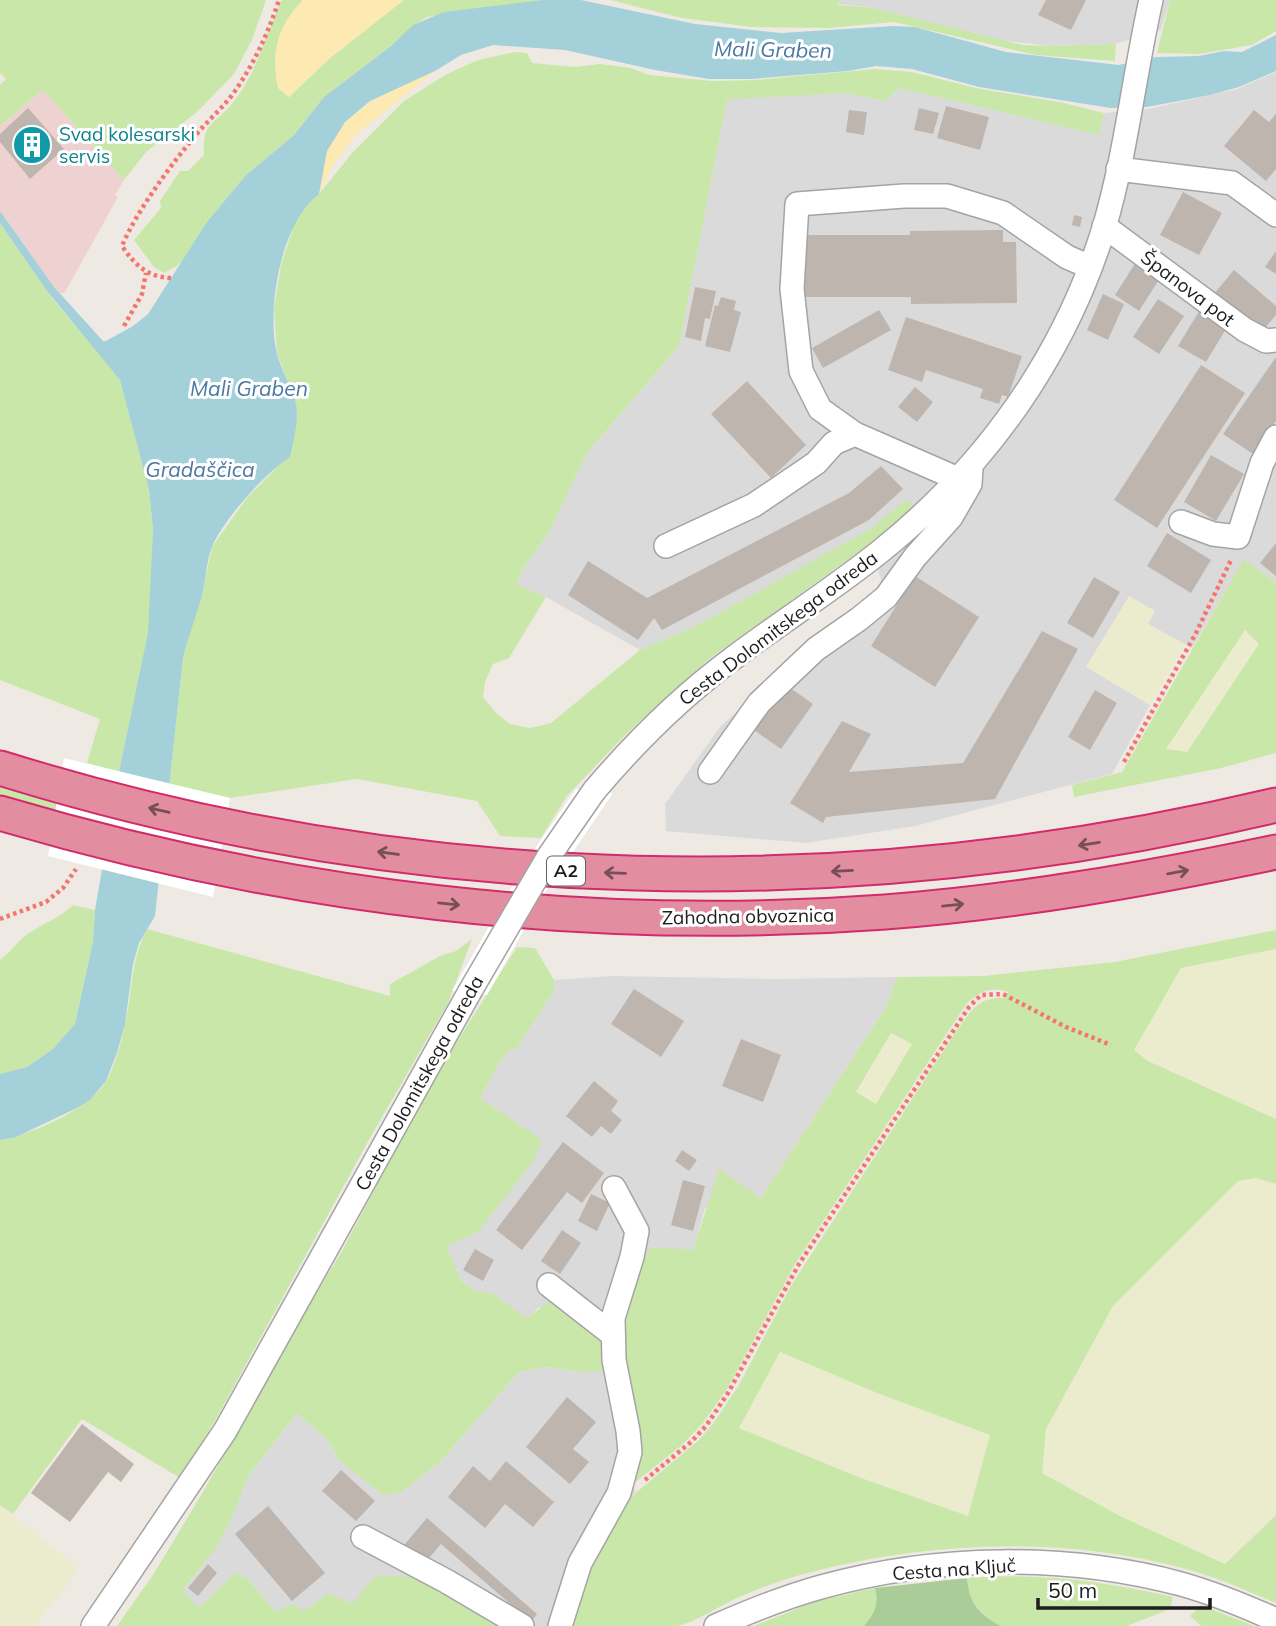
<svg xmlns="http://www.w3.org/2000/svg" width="1276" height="1626" font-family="Mulish,sans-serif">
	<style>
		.residential { fill: #dbdada }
		.commercial { fill: #eed2d2 }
		.farmland { fill: #ebecce }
		.grass { fill: #cae7aa; fill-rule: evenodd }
		.forest { fill: #ac9 }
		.sand { fill: #fceab2 }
		.water { fill: #a4d0da }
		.pier { fill: #fff }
		.building { fill: #beb5af }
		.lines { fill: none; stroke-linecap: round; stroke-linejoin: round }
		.minor-casing { stroke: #a4a4a4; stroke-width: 26 }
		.highway-casing { stroke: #d22a6a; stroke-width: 37 }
		.path { stroke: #f5756d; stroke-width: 4.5; stroke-dasharray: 3.5 3.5; stroke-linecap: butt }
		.minor { stroke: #fff; stroke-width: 23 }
		.highway { stroke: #e38da0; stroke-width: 33 }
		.minor-bridge-casing { stroke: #a4a4a4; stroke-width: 26; stroke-linecap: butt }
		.minor-bridge { stroke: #fff; stroke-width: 23 }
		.oneway { stroke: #764f58 }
		.labels { text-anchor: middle; stroke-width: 6; stroke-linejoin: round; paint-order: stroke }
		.shield { fill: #fff; stroke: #616161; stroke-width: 2 }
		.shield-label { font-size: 18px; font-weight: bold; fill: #1d1d1d }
		.culture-label { font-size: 19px; fill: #0d838f; stroke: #fff; text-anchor: start }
		.street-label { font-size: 19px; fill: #1d1d1d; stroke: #fff }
		.water-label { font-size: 21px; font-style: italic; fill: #4a79a1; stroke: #fff }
	</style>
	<rect width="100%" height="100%" fill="#eeeae3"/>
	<path class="residential" d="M839,0H1170L1161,30L1116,44L1049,46L998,40L873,8L838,4Z
		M1276,72V583L1244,560L1192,648L1148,624L1087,666L1150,705L1112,774L915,826L806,843L666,831L665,804L720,727L810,645L883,586L870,544V530L698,625L640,650L546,597L517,586L522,570L550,531L586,454L679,346L727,98L847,93L886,101L899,88L1099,135L1104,113L1148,109L1237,89Z
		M612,976L777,979L897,977L886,1007L761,1198L705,1208L693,1251L652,1247L632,1485L636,1492L626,1501L572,1626H506L352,1605L304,1612H276L248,1579L199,1609L182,1591L206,1561L232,1518L249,1475L298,1412L327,1440L338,1459L402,1492L440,1462L519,1372L546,1367L582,1372L539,1307L527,1319L492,1293L476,1291L461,1281L447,1246L480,1098L497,1066L511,1048L516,1050L554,991V980Z"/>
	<path class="commercial" d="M43,90L124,180L115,195L118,197L65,292L61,294L54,287L0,211V126Z"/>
	<path class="farmland" d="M1129,596L1155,611L1148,624L1185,645L1150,705L1086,667Z
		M1245,629L1260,643L1186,752L1166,749Z
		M1276,949V1119L1148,1061L1133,1050L1181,968Z
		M891,1033L913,1044L877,1105L855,1093Z
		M1256,1178L1276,1184V1515L1225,1564L1122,1517L1042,1473L1046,1429L1113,1306L1238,1181Z
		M780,1352L877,1393L990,1435L968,1517L861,1478L738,1428Z
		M0,1505L77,1567L72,1579L35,1626H0Z"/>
	<path class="grass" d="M0,0H266L252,40L234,74L197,112L146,152L124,180L43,90L0,126V85L6,79L0,73Z
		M282,0H303C277,27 271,52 278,88L289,97L330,58L404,0H543L427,17L414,25L391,46L324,97L294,135L245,176L207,222L187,256L177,266L164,273L154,267L134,240L161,208L160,201L180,171H188L204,155C202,122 213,126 231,105C257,74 265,35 282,0Z
		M610,0H839L838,5L873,8L1023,45L1049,46L1116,44L1115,61L1036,55L894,22L829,28L752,27L682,18Z
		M1170,0H1276V31L1252,45L1199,54L1157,53Z
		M515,52L527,53L532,63L575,67L600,64L631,68L649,75L712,81L755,80L875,69L912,72L976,88L1064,103L1104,113L1099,135L899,88L886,101L847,93L727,99L679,346L586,454L550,531L522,570L517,585L546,597L509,658L493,664L485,682L483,697L496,713L510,724L530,728L551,723L640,650L698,625L870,529L907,499L913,506L870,544L709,659L626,734L567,796L541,838L500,836L477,801L357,779L230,798L169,785L183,658L188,636L202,594L212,547L246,499L278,466L296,402L277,354L274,309L281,265L295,222L309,201L319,194L353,152L404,101L445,75L478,60Z
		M0,223L52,298L120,379L149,490L153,529L149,632L119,772L87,763L100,719L0,680Z
		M1244,559L1276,583V753L1221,768L1074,797L1072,785L1122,772ZM1245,630L1259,644L1187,752L1166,749Z
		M0,784L57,801L55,812L0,796Z
		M73,905L95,910L93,942L75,1024L53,1049L27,1067L0,1074V960C10,953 16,943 25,936C41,924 59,919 73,905Z
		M147,929L390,996V984L440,956L456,951L472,939L448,1003L370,1138L216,1419L180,1478L82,1419L13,1514L0,1505V1140C32,1134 89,1110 107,1080C119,1057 125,1027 129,1002C133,976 134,953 147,929Z
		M1276,930V949L1181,968L1134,1050L1148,1061L1276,1119V1184L1256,1178L1238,1181L1113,1306L1046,1429L1042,1473L1122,1517L1225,1564L1276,1515V1603C1245,1590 1214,1576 1182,1568C1064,1536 932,1541 815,1571C788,1578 761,1587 735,1599C718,1607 695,1622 678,1626C668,1626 656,1626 646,1626C621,1626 596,1626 572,1626L587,1572L626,1501L699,1440L715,1421L739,1385L792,1284L957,1030C973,1010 976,997 1005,998L1008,992C990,986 981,991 967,1003L795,1264L727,1389L703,1423L682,1445L632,1485L621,1341L629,1302L646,1255L652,1247L693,1250L719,1169L761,1198L886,1007L897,977L984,976L1115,962ZM891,1033L912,1044L876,1104L856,1092ZM780,1352L877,1393L990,1435L968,1516L861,1478L739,1428Z
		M517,947L535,948L554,980V991L516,1050L511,1048L497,1066L480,1098L542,1140L534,1160L478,1232L447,1246L461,1281L476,1291L492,1293L527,1318L550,1301L563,1304L602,1334L607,1370L582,1372L546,1367L519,1372L440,1462L402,1492L383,1495L338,1459L327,1440L297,1413L249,1475L232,1518L215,1549L182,1591L199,1608L235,1573L248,1579L276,1612L293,1604L304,1611L329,1593L352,1604L375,1576L414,1577L461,1599L506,1626H117L153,1575L203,1492L305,1312L342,1251L430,1084Z
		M967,1578C1036,1572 1106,1582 1173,1597L1170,1609L1127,1626H1001C980,1615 969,1604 967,1578Z
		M875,1588C879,1604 875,1613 864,1626H754L814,1602Z
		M1201,1605L1254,1626H1201L1190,1616Z"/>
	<path class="forest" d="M967,1578C969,1604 980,1615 1001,1626H864C875,1613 879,1604 875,1588Z"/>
	<path class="sand" d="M303,0H404L330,58L289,97L278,88C271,52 277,27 303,0Z
		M435,71L358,133L333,165L319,194C322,180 322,163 327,151C345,106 394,89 435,71Z"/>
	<path class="water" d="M543,0H581L695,24L781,33L894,26L915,27L1006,52L1119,65L1156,57L1199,56L1224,51L1242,52L1276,35V71L1239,87L1210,95L1147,107L1111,108L979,87L912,69L876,66L848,71L751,79H709L655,70L565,50L493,45L461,55L435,71L370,101L345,122L327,151L319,194C281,222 266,309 277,354C281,369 290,384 295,399C300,417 294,439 290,457C265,473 223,520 212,547C206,562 206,580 202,595C196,617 188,637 183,658L155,916L139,943L133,964L125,1024L117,1053L106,1081L90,1100L77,1108L16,1137L0,1140V1074L27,1067L53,1049L75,1024L93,942L95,910L119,772L148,633L153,529L149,490L120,380L47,291L0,223V211L54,287L103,341H106L133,326L148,314L207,222L245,176L294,135L324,97L391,46L413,25L444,12Z"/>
	<path class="pier" d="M64,758L230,798L213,897L48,856Z
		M576,789L613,793L545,893L487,995L452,991L529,857Z"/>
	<path class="building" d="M1046,0H1086L1071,30L1038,15Z
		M946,106L989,117L980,150L937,138Z
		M28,108L64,149L30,179L0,142V134Z
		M919,108L939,113L933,134L914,130Z
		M849,110L867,112L864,135L846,132Z
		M1254,110L1269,122L1276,114V169L1266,181L1224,146Z
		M1183,192L1222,213L1199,255L1160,235Z
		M1074,215L1082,217L1080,227L1072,225Z
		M1003,230V242H1016L1017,303L911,304V297H803V235H910V231Z
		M1276,251V274L1265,267Z
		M1138,259L1162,275L1139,311L1115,295Z
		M1234,270L1276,306V315L1260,334L1213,295Z
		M695,287L716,291L710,319L705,318L701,341L685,337Z
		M1103,294L1124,304L1108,340L1087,330Z
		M721,297L736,301L734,310L741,312L730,352L705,346L715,305L718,306Z
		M1158,299L1184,316L1159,354L1133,337Z
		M1201,308L1229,324L1206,362L1178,346Z
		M879,310L891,330L823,368L812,348Z
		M906,317L1022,356L1008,397L1002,395L999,404L980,398L983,389L926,370L922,382L888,370Z
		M1276,357V421L1253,454L1223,434Z
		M1201,365L1245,393L1157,528L1114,500Z
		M747,381L806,445L771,478L711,414Z
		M915,387L933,402L917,422L898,407Z
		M1211,455L1244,474L1216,521L1184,502Z
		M881,466L903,489L869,520L662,630L654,618L638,640L568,595L588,561L647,598L849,493Z
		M1167,533L1211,560L1191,593L1147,566Z
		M1276,543V576L1260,563Z
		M915,576L979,617L935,687L871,646Z
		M1094,577L1120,592L1093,638L1067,623Z
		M1042,631L1078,649L995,799L826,817L823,823L790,803L842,721L871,734L849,772L963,763Z
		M786,685L813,704L781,749L754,730Z
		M1095,690L1117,703L1090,750L1068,737Z
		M634,989L684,1021L661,1057L611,1024Z
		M741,1039L781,1055L763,1102L722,1086Z
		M594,1081L618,1101L611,1111L622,1120L611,1134L601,1126L592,1137L566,1116Z
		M563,1142L604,1173L582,1203L567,1192L522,1250L496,1230Z
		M682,1150L697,1160L689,1171L675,1161Z
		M683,1180L705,1186L693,1231L671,1225Z
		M591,1194L610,1203L597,1231L578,1221Z
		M562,1230L581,1243L560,1274L541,1261Z
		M475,1249L494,1260L483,1281L463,1270Z
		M567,1397L596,1422L573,1449L589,1462L570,1484L526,1447Z
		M82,1424L134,1464L121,1482L108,1472L70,1522L31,1493Z
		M506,1461L554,1502L533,1527L505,1504L485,1528L448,1497L473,1466L490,1481Z
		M341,1470L375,1501L356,1521L322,1491Z
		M268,1506L325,1573L292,1601L235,1534Z
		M427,1518L537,1614L531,1622L441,1544L425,1563L404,1545Z
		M208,1564L217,1573L198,1596L188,1588Z"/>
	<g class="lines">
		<defs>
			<path id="minor" d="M1118,169L1232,183L1276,215
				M1104,226L1245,330L1266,341L1276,340
				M855,434L820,409L801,371L792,289L797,204L904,196H947L1003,213L1067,257L1090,267
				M1181,522L1213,534L1238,537L1262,463L1276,437
				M666,546L754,505L816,463L834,443L855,434L958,479
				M710,772L759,703L816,649L859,619L886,597L915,557L951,517L970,484L971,469
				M594,791C637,740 683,695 736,656C784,620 835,588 882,550C986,466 1064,357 1104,228C1126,154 1134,75 1151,0
				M549,1285L613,1335
				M363,1537L446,1581L522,1626
				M93,1626L225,1431L469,993
				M560,1626L580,1563L619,1493L630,1452L628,1431L614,1360L613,1318L632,1257L637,1231L614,1188
				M716,1626C750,1611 785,1597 821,1587C936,1555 1066,1553 1181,1584C1213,1593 1245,1606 1276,1620"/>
			<path id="highway" d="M0,768C417,898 852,906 1276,805
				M0,813C286,898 587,934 885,912C1017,902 1147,879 1276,852"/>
		</defs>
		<use href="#minor" class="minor-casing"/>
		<use href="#highway" class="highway-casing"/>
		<path class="path" d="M171,278C147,277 135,265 122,246C136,212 172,163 196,135C208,120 224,107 235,91C255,62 268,33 279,0
			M124,326L142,294L146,273
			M1124,762L1196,633L1232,558
			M0,919L46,902L63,888L76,869
			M645,1480L691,1442L706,1426L728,1393L799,1264L969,1007L981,995L1003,994L1066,1027L1111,1045"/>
		<use href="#minor" class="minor"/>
		<use href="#highway" class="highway"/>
		<defs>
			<path id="minor-bridge" d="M469,993L549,856L594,791"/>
		</defs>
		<use href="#minor-bridge" class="minor-bridge-casing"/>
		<use href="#minor-bridge" class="minor-bridge"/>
	</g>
	<defs><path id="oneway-shaft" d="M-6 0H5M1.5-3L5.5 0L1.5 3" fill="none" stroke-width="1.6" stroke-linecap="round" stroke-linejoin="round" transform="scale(1.75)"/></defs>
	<g class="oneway">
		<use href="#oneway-shaft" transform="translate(159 810) rotate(-167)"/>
		<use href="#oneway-shaft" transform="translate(1089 844) rotate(171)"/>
		<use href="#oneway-shaft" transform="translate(388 853) rotate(-172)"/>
		<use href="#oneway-shaft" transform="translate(842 871) rotate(177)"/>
		<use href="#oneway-shaft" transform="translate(1178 872) rotate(-10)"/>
		<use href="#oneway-shaft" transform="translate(615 873) rotate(-178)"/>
		<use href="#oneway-shaft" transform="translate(449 904) rotate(6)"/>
		<use href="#oneway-shaft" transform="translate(953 905) rotate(-6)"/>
	</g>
	<defs>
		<symbol id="building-disc" viewBox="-11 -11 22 22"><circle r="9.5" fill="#0f9aa8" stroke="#fff"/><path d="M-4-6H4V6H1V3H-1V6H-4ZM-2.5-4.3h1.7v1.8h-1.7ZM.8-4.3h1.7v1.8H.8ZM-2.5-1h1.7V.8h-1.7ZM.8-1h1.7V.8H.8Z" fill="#fff"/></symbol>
	</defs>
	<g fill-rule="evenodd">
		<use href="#building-disc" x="10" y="123" width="44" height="44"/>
	</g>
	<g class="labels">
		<rect class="shield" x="547" y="856.5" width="38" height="29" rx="5"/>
		<g class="shield-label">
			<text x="566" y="877">A2</text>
		</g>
		<g class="culture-label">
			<text x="59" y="141">Svad kolesarski<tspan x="59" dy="22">servis</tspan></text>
		</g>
		<g class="street-label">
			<text transform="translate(1188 288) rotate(37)" y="7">Španova pot</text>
			<text transform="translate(778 628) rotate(-37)" y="7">Cesta Dolomitskega odreda</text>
			<text transform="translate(748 916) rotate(-1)" y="7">Zahodna obvoznica</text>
			<text transform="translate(419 1083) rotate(-61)" y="7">Cesta Dolomitskega odreda</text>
			<text transform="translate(954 1569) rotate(-4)" y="7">Cesta na Ključ</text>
		</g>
		<g class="water-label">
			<text transform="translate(773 50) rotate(1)" y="7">Mali Graben</text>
			<text x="249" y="396">Mali Graben</text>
			<text x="200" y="477">Gradaščica</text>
		</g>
	</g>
	<path d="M1038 1598v10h172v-10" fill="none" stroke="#1d1d1d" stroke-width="3.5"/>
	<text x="1048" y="1598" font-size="21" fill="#1d1d1d" stroke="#ffffff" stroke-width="5" paint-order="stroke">50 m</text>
</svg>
